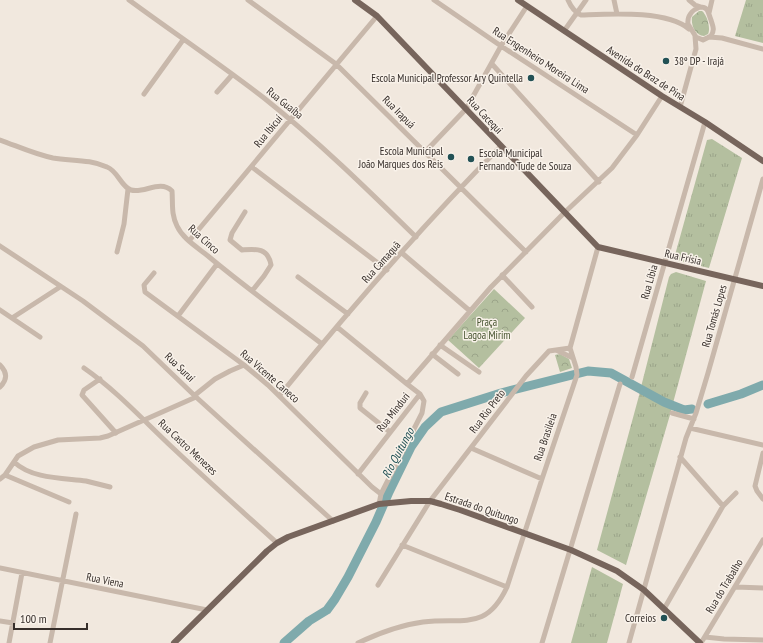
<svg xmlns="http://www.w3.org/2000/svg" width="763" height="643" font-family="'PT Sans Narrow',sans-serif">
	<style>
		.grass { fill: url(#grass-tufts) }
		.park { fill: url(#park-crowns) }
		.lines { fill: none; stroke-linecap: round; stroke-linejoin: round }
		.river { stroke: #7faaac; stroke-width: 9 }
		.minor { stroke: #c8b8ab; stroke-width: 5 }
		.major { stroke: #77655c; stroke-width: 6 }
		.poi-dot { fill: #225155; stroke: #f9f2ea; stroke-width: 1.5 }
		.labels { text-anchor: middle; stroke-width: 3; stroke-linejoin: round; paint-order: stroke }
		.street-label { font-size: 11px; fill: #362e2a; stroke: #f9f2ea }
		.poi-label { font-size: 11px; fill: #362e2a; stroke: #f9f2ea; text-anchor: end }
		.park-label { font-size: 11px; fill: #46532f; stroke: #f9f2ea }
		.water-label { font-size: 12px; font-style: italic; fill: #225155; stroke: #f9f2ea }
	</style>
	<defs>
		<pattern id="grass-tufts" width="24" height="20" patternUnits="userSpaceOnUse"><rect width="24" height="20" fill="#b4bf9f"/><path d="M3 7l-1-3M5 7V3M7 7l1-3M15 17l-1-3M17 17v-4M19 17l1-3" fill="none" stroke="#9ba489"/></pattern>
		<pattern id="park-crowns" width="20" height="18" patternUnits="userSpaceOnUse"><rect width="20" height="18" fill="#b4bf9f"/><path d="M2 6a3 3 0 1 1 6 0M12 15a3 3 0 1 1 6 0" fill="none" stroke="#9ba489"/></pattern>
	</defs>
	<rect width="100%" height="100%" fill="#f1e8de"/>
	<path class="grass" d="M746,0H763V43L735,36Z
		M712,139L742,158L709,268L676,260L675,255L707,140Z
		M676,272L706,281L673,403L641,387L669,277L671,274Z
		M640,392L660,404L672,408L626,565L597,550Z
		M592,567L623,584L607,643H571Z"/>
	<path class="park" d="M699,11H702C707,15 711,28 708,34L704,36C695,35 691,26 692,17Z
		M494,289L525,318L479,368L448,340Z
		M560,354L569,359L572,368L560,372L555,355Z"/>
	<g class="lines">
		<path class="river" d="M708,404L741,394L763,385
			M284,643L309,621L327,610L335,599L348,577L376,522L389,492L411,447L425,427L441,412L501,393L588,371L611,373L664,402L684,410L692,409"/>
		<path class="minor" d="M129,0C174,33 220,64 264,98C318,141 367,189 416,237
			M248,0L336,64L526,252
			M434,0L501,46L637,135
			M568,0C571,7 574,12 581,15C610,14 666,10 689,29
			M614,0L617,14
			M689,0L695,5L701,7
			M700,7C709,7 708,13 711,20C713,27 715,29 711,36L703,40L696,37L688,24C687,16 692,10 700,7Z
			M709,13L712,0
			M564,31L586,0
			M709,37L722,38L763,49
			M492,64L599,182
			M217,92L232,75
			M144,94L183,40
			M680,107L696,49L695,36
			M0,140C17,146 34,154 53,158C71,161 90,159 107,167C118,171 121,187 131,190C144,194 160,179 172,191C173,204 171,214 177,226C183,239 197,247 208,256C245,287 284,315 322,344
			M425,152L466,109L501,46L527,6
			M252,167L387,270
			M245,212L232,233L230,240L242,250C255,249 268,247 271,265L264,276L252,291
			M189,241L377,16
			M0,246L83,301L143,346L196,397L333,521
			M117,252L124,224L128,189
			M402,253L470,311
			M154,273L144,285L145,292L244,365L268,385L372,487L381,494L379,504
			M502,275L532,307
			M298,277L348,314
			M0,310L40,337
			M178,316L217,264
			M12,318L60,287
			M337,327L407,384L420,394L424,401L422,413L381,494
			M440,345L479,372
			M570,348L598,247
			M556,350L573,358
			M432,354L458,374
			M0,365C8,373 7,380 0,387
			M84,368C117,391 144,421 174,449C208,481 243,512 277,543
			M632,377L705,122
			M100,379L84,390L82,395L116,433
			M407,384L491,287L564,213L612,168L637,135L662,96
			M366,393L360,403V408L390,432
			M195,395L215,379L230,371L244,365
			M280,395C350,309 423,225 501,146
			M672,413L694,419
			M690,428L763,445
			M471,448L542,479
			M763,453L755,486L757,491L763,499
			M680,457L723,506
			M14,462C32,479 63,478 86,481C94,483 102,485 110,487
			M358,474L420,394
			M5,475L69,502
			M0,479L5,475L18,456L34,447L58,440L100,438L108,436L196,397
			M402,545L507,587
			M0,568L207,610
			M378,585L430,501L526,376L549,351L570,348
			M736,587L763,588
			M664,609L723,506L736,493
			M0,621L13,623
			M705,637L724,639L763,640
			M9,643L22,573
			M50,643L76,514
			M358,643C379,633 401,625 423,622C463,617 486,632 507,587L542,479L577,375L576,367L570,348
			M542,643L620,384
			M629,643L686,438L696,413L708,373L763,179
			M701,643L763,540"/>
		<path class="major" d="M355,0L377,16L598,247L763,286
			M518,0L662,96L705,122L763,161
			M174,643L267,551L277,543L288,537L379,504L411,501H430L441,504L460,510L571,550L617,571L644,590L700,643"/>
	</g>
	<g class="poi-dot">
		<circle cx="666" cy="61" r="4"/>
		<circle cx="531" cy="78" r="4"/>
		<circle cx="451" cy="157" r="4"/>
		<circle cx="471" cy="159" r="4"/>
		<circle cx="664" cy="618" r="4"/>
	</g>
	<g class="labels">
		<g class="street-label">
			<text transform="translate(541 60) rotate(33)" y="4">Rua Engenheiro Moreira Lima</text>
			<text transform="translate(646 73) rotate(33)" y="4">Avenida do Braz de Pina</text>
			<text transform="translate(285 103) rotate(39)" y="4">Rua Guaíba</text>
			<text transform="translate(399 112) rotate(45)" y="4">Rua Irapuá</text>
			<text transform="translate(485 115) rotate(47)" y="4">Rua Cacequi</text>
			<text transform="translate(268 131) rotate(-51)" y="4">Rua Ibicuí</text>
			<text transform="translate(204 239) rotate(42)" y="4">Rua Cinco</text>
			<text transform="translate(683 257) rotate(13)" y="4">Rua Frísia</text>
			<text transform="translate(381 262) rotate(-48)" y="4">Rua Camaquã</text>
			<text transform="translate(649 282) rotate(-74)" y="4">Rua Líbia</text>
			<text transform="translate(714 316) rotate(-74)" y="4">Rua Tomás Lopes</text>
			<text transform="translate(180 367) rotate(44)" y="4">Rua Suruí</text>
			<text transform="translate(270 376) rotate(41)" y="4">Rua Vicente Caneco</text>
			<text transform="translate(487 411) rotate(-53)" y="4">Rua Rio Preto</text>
			<text transform="translate(393 412) rotate(-52)" y="4">Rua Minduri</text>
			<text transform="translate(545 437) rotate(-71)" y="4">Rua Brasileia</text>
			<text transform="translate(188 447) rotate(43)" y="4">Rua Castro Menezes</text>
			<text transform="translate(482 508) rotate(19)" y="4">Estrada do Quitungo</text>
			<text transform="translate(105 580) rotate(11)" y="4">Rua Viena</text>
			<text transform="translate(724 586) rotate(-59)" y="4">Rua do Trabalho</text>
		</g>
		<g class="poi-label">
			<text x="674" y="65" text-anchor="start">38º DP - Irajá</text>
			<text x="523" y="82">Escola Municipal Professor Ary Quintella</text>
			<text x="443" y="155">Escola Municipal<tspan x="443" dy="13">João Marques dos Reis</tspan></text>
			<text x="479" y="157" text-anchor="start">Escola Municipal<tspan x="479" dy="13">Fernando Tude de Souza</tspan></text>
			<text x="656" y="622">Correios</text>
		</g>
		<g class="park-label">
			<text x="487" y="326">Praça<tspan x="487" dy="13">Lagoa Mirim</tspan></text>
		</g>
		<g class="water-label">
			<text transform="translate(398 453) rotate(-62)" y="4">Rio Quitungo</text>
		</g>
	</g>
	<path d="M14 623v6h73v-6" fill="none" stroke="#362e2a" stroke-width="2"/>
	<text x="20" y="623" font-size="12" fill="#362e2a" stroke="#f9f2ea" stroke-width="3" paint-order="stroke">100 m</text>
</svg>
